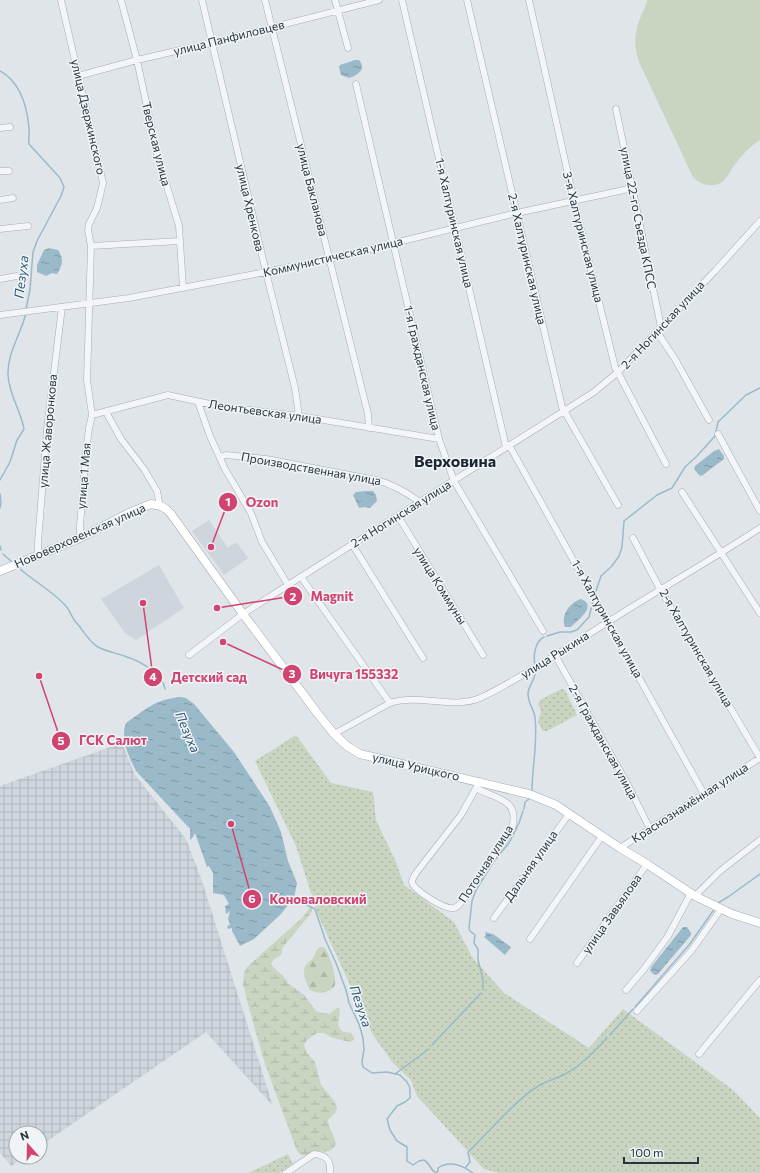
<svg xmlns="http://www.w3.org/2000/svg" width="760" height="1173" font-family="Commissioner,sans-serif">
	<style>
		.built { fill: #ced5dc }
		.industrial { fill: url(#industrial-grid) }
		.grass { fill: #c9d4c1 }
		.forest { fill: url(#forest-firs) }
		.wetland { fill: url(#wetland-marsh) }
		.garden { fill: url(#garden-dots) }
		.water { fill: url(#water-ripples) }
		.lines { fill: none; stroke-linecap: round; stroke-linejoin: round }
		.stream { stroke: #9abaca; stroke-width: 1.5 }
		.minor-casing { stroke: #a5adb4; stroke-width: 7 }
		.major-casing { stroke: #9facb5; stroke-width: 9 }
		.minor { stroke: #f3f5f8; stroke-width: 6 }
		.major { stroke: #fff; stroke-width: 8 }
		.labels { text-anchor: middle; stroke-width: 3; stroke-linejoin: round; paint-order: stroke }
		.street-label { font-size: 12px; fill: #283641; stroke: #f0f4f7 }
		.water-label { font-size: 13px; font-style: italic; fill: #315c76; stroke: #f0f4f7 }
		.district-label { font-size: 16px; font-weight: bold; fill: #1b2632; stroke: #f0f4f7 }
		.leader { fill: none; stroke: #d14370; stroke-width: 1.5 }
		.callout-dot { fill: #d14370; stroke: #f0f4f7; stroke-width: 1.5 }
		.mark-label { font-size: 12px; text-anchor: middle; font-weight: bold; fill: #fff }
		.callout-label { font-size: 13px; text-anchor: middle; font-weight: bold; fill: #d14370; stroke: #f0f4f7; stroke-width: 3; stroke-linejoin: round; paint-order: stroke }
	</style>
	<defs>
		<pattern id="industrial-grid" width="8" height="8" patternUnits="userSpaceOnUse"><rect width="8" height="8" fill="#ced5dc"/><path d="M0 4h8M4 0v8" fill="none" stroke="#b1b7be"/></pattern>
		<pattern id="forest-firs" width="22" height="20" patternUnits="userSpaceOnUse"><rect width="22" height="20" fill="#c9d4c1"/><path d="M5 1l3.5 6h-7zM16 11l3.5 6h-7z" fill="#adb7a7"/></pattern>
		<pattern id="wetland-marsh" width="20" height="14" patternUnits="userSpaceOnUse"><rect width="20" height="14" fill="#c9d4c1"/><path d="M1 5h8M5 5V1M11 12h8M15 12V8" fill="none" stroke="#adb7a7"/></pattern>
		<pattern id="garden-dots" width="8" height="8" patternUnits="userSpaceOnUse"><rect width="8" height="8" fill="#c9d4c1"/><path d="M2 2h.1M6 6h.1" fill="none" stroke="#adb7a7" stroke-width="1.8" stroke-linecap="round"/></pattern>
		<pattern id="water-ripples" width="26" height="14" patternUnits="userSpaceOnUse"><rect width="26" height="14" fill="#9abaca"/><path d="M2 4q2-2 4 0t4 0M15 11q2-2 4 0t4 0" fill="none" stroke="#7e98a6"/></pattern>
	</defs>
	<rect width="100%" height="100%" fill="#e0e5ea"/>
	<path class="built" d="M209,520L228,548L236,542L248,558L224,575L192,531Z
		M159,565L184,608L136,640L125,633L101,599Z"/>
	<path class="industrial" d="M122,743L135,775L186,839L201,878L273,1106L206,1032L40,1146V1133H16V1157H24L11,1166L0,1153V786Z"/>
	<path class="grass" d="M647,0H760V140C749,147 741,156 733,167C730,172 727,178 722,182C712,188 700,185 693,177L639,62C634,46 634,37 639,21C642,13 646,8 647,0Z"/>
	<path class="forest" d="M320,947H324C329,952 337,978 335,985C333,989 329,991 325,992C319,994 314,992 310,990C307,985 301,970 306,965C308,962 311,961 313,958C316,954 315,950 320,947Z"/>
	<path class="wetland" d="M310,907L312,908V912L283,947L281,955L273,960L271,964L273,967L283,976L289,984L304,995L316,1011L322,1013L329,1014L337,1008H339C342,1015 334,1024 342,1031C344,1033 349,1032 351,1033L354,1038V1040L350,1042L333,1038L324,1033H317L307,1040L304,1045L307,1053L315,1062L321,1085L332,1098L337,1107L336,1112L328,1120C328,1130 337,1137 335,1146C327,1155 324,1150 314,1152C307,1153 302,1159 297,1151L265,1064L249,1008L243,984L244,973L247,967L304,916Z"/>
	<path class="garden" d="M561,689L565,690L577,715L547,731H543L538,722L541,711L538,704L540,700Z
		M296,735L331,783L373,792L376,820L396,862L404,885L454,922L472,957L504,993L589,1048L623,1009L733,1090L760,1118V1173H499L484,1169L417,1096L411,1080L393,1063L373,1035L318,915L296,846L255,761Z
		M288,1154L293,1164L279,1173H248Z"/>
	<path class="water" d="M355,60H359C367,69 358,75 349,78L341,75L339,67L340,65Z
		M49,248L58,250C64,259 63,265 57,274L52,273L46,276L37,272V265L44,250Z
		M719,449L724,456V459L703,475L700,476L694,469L695,466L714,451Z
		M367,491H373L376,495L377,501L370,508L365,507L359,508L353,495L356,492Z
		M581,599C598,606 578,620 571,627H565C560,616 570,602 581,599Z
		M180,697L186,698L194,704L234,752L270,807L281,832L288,861L297,883L294,898L280,915L254,939L240,946L232,931V928L228,929L227,927L230,924L228,919L230,911L226,914L225,906L229,904L224,895L213,893V873L209,866L207,867L195,833L193,837L190,840V829L136,771C129,757 120,739 126,723C146,709 154,700 180,697Z
		M683,927H687L691,933V935L658,974L655,975L652,973L650,970L652,966Z
		M485,932L493,934L511,947L505,955L484,937L486,935Z"/>
	<g class="lines">
		<path class="stream" d="M0,71C20,82 27,106 29,128C30,134 28,138 29,144L60,178L64,187L61,196L37,241L33,252L30,290L26,309
			M0,480L10,462L17,440L24,429C21,411 9,395 8,375C7,353 21,334 26,313
			M0,494L1,503L0,508
			M0,546L1,550
			M3,554L12,562
			M18,567C33,581 51,590 65,605C69,609 70,613 73,618C74,621 78,624 80,627C85,634 90,642 98,647C107,652 118,653 127,657C140,661 163,674 165,689
			M595,594L601,576L612,566L619,556L622,547L624,521L657,495L672,488L685,467L697,456L715,436L718,422L746,395L760,388
			M547,636L560,632H571L577,630L589,617L593,601
			M535,665C533,656 535,641 544,637
			M532,791C532,768 538,741 535,718C535,711 528,704 528,694C528,687 534,681 535,674
			M524,809L525,802L529,799
			M718,903L728,897L760,874
			M305,904L315,909L325,939L336,963L346,990L349,1003L359,1024L363,1038L364,1050L362,1061L363,1067L372,1073L387,1072L400,1075L407,1082L410,1088V1098L405,1102L397,1106L387,1119L390,1130L397,1141L407,1147V1161L413,1165L419,1161L424,1160C430,1163 430,1170 436,1173L438,1171V1168C450,1160 462,1165 473,1173
			M483,990V979L478,960V949L474,943L475,935L470,931L469,928L472,901L476,890L494,861L509,843L519,823L523,811
			M635,1007L689,945L713,911
			M610,1035L633,1009
			M432,1045L481,993
			M395,1074L429,1049
			M466,1167L470,1162L468,1152C489,1132 515,1100 540,1085C547,1081 555,1079 563,1075C580,1067 594,1052 607,1038"/>
		<defs>
			<path id="minor" d="M61,0L103,183L97,208L89,224L88,230L91,246L87,380L92,415L89,428L86,452L80,525V538
				M121,0L137,60L157,154L179,226L183,288
				M202,0L266,272L295,388L299,416
				M265,0L368,414L369,428
				M335,0L348,48
				M402,0L506,447
				M467,0L562,407L618,505
				M529,0L574,201L615,367L666,464
				M78,76L137,60L211,43L379,0
				M356,84L439,439L454,481L543,631
				M616,109L661,327
				M0,128L10,127
				M0,171H9
				M0,200L13,198
				M0,229L28,226
				M91,246L180,241
				M0,279L17,276
				M0,315L129,298L266,272L329,259L517,213L633,188
				M657,332L675,359L709,420
				M198,402L210,436L225,469L251,513L262,542L288,585
				M106,412L121,439L144,469L157,491L159,501L157,505
				M92,415L168,395L224,407L299,416L439,439
				M718,434L760,511
				M509,445L704,794
				M220,457L226,455L266,459L376,480C393,484 406,492 420,502
				M682,492L760,613
				M398,516L483,655
				M633,538L660,589L760,758
				M352,544L423,658
				M38,556V542L47,429L62,307
				M301,577L390,703
				M189,655L243,614L288,585L564,411L594,392L617,373L715,271L760,221
				M555,655L629,787L650,829
				M334,734L390,703C419,693 451,710 480,698C491,693 502,687 512,681C545,663 576,642 608,622C658,590 710,561 760,528
				M476,788C498,800 520,799 512,829L463,900C461,903 458,907 454,908C445,910 413,890 412,882C412,879 415,875 416,873L461,815L480,781
				M620,848L760,758
				M695,896L720,871L760,840
				M494,918L569,814
				M530,939L602,836
				M577,963L647,864
				M626,990L644,969L668,936L691,893
				M637,1011L692,950L721,909
				M699,1054L760,980
				M286,1173L314,1154C327,1155 331,1161 330,1173"/>
			<path id="major" d="M0,571L80,538L127,514L146,506L151,504L161,506L166,509L171,514L243,614L318,714L334,734L347,746L360,754L529,794L556,805L620,848L647,864L695,896L732,914L760,923"/>
		</defs>
		<use href="#minor" class="minor-casing"/>
		<use href="#major" class="major-casing"/>
		<use href="#minor" class="minor"/>
		<use href="#major" class="major"/>
	</g>
	<g class="labels">
		<g class="street-label">
			<text transform="translate(229 38) rotate(-14)" y="4">улица Панфиловцев</text>
			<text transform="translate(88 117) rotate(77)" y="4">улица Дзержинского</text>
			<text transform="translate(156 144) rotate(76)" y="4">Тверская улица</text>
			<text transform="translate(312 190) rotate(76)" y="4">улица Бакланова</text>
			<text transform="translate(250 208) rotate(77)" y="4">улица Хренкова</text>
			<text transform="translate(638 218) rotate(79)" y="4">улица 22-го Съезда КПСС</text>
			<text transform="translate(454 223) rotate(77)" y="4">1-я Халтуринская улица</text>
			<text transform="translate(583 237) rotate(76)" y="4">3-я Халтуринская улица</text>
			<text transform="translate(333 257) rotate(-13)" y="4">Коммунистическая улица</text>
			<text transform="translate(527 259) rotate(77)" y="4">2-я Халтуринская улица</text>
			<text transform="translate(663 325) rotate(-47)" y="4">2-я Ногинская улица</text>
			<text transform="translate(422 368) rotate(77)" y="4">1-я Гражданская улица</text>
			<text transform="translate(265 412) rotate(8)" y="4">Леонтьевская улица</text>
			<text transform="translate(48 431) rotate(-85)" y="4">улица Жаворонкова</text>
			<text transform="translate(311 469) rotate(10)" y="4">Производственная улица</text>
			<text transform="translate(84 476) rotate(-85)" y="4">улица 1 Мая</text>
			<text transform="translate(401 514) rotate(-32)" y="4">2-я Ногинская улица</text>
			<text transform="translate(80 536) rotate(-24)" y="4">Нововерховенская улица</text>
			<text transform="translate(440 586) rotate(58)" y="4">улица Коммуны</text>
			<text transform="translate(607 619) rotate(61)" y="4">1-я Халтуринская улица</text>
			<text transform="translate(696 648) rotate(60)" y="4">2-я Халтуринская улица</text>
			<text transform="translate(555 655) rotate(-32)" y="4">улица Рыкина</text>
			<text transform="translate(603 742) rotate(61)" y="4">2-я Гражданская улица</text>
			<text transform="translate(416 767) rotate(13)" y="4">улица Урицкого</text>
			<text transform="translate(690 803) rotate(-33)" y="4">Краснознамённая улица</text>
			<text transform="translate(486 864) rotate(-57)" y="4">Поточная улица</text>
			<text transform="translate(531 866) rotate(-55)" y="4">Дальняя улица</text>
			<text transform="translate(612 914) rotate(-55)" y="4">улица Завьялова</text>
		</g>
		<g class="water-label">
			<text transform="translate(21 277) rotate(-83)" y="5">Пезуха</text>
			<text transform="translate(188 732) rotate(67)" y="5">Пезуха</text>
			<text transform="translate(361 1006) rotate(71)" y="5">Пезуха</text>
		</g>
		<g class="district-label">
			<text x="455" y="467">Верховина</text>
		</g>
	</g>
	<path class="leader" d="M211 547L228 502M217 608L293 596M223 642L292 674M143 603L153 677M39 676L61 741M231 824L252 899"/>
	<g class="callout-dot">
		<circle cx="211" cy="547" r="4"/>
		<circle cx="217" cy="608" r="4"/>
		<circle cx="223" cy="642" r="4"/>
		<circle cx="143" cy="603" r="4"/>
		<circle cx="39" cy="676" r="4"/>
		<circle cx="231" cy="824" r="4"/>
		<circle cx="228" cy="502" r="10"/>
		<circle cx="293" cy="596" r="10"/>
		<circle cx="292" cy="674" r="10"/>
		<circle cx="153" cy="677" r="10"/>
		<circle cx="61" cy="741" r="10"/>
		<circle cx="252" cy="899" r="10"/>
	</g>
	<g class="mark-label">
		<text x="228" y="506">1</text>
		<text x="293" y="601">2</text>
		<text x="292" y="678">3</text>
		<text x="153" y="681">4</text>
		<text x="61" y="745">5</text>
		<text x="252" y="903">6</text>
	</g>
	<g class="callout-label">
		<text x="262" y="507">Ozon</text>
		<text x="332" y="601">Magnit</text>
		<text x="354" y="679">Вичуга 155332</text>
		<text x="209" y="682">Детский сад</text>
		<text x="113" y="745">ГСК Салют</text>
		<text x="318" y="904">Коноваловский</text>
	</g>
	<g transform="translate(28 1145) rotate(340)"><circle r="19" fill="#f0f4f7" stroke="#a0a8ae"/>
	<path d="M0-3L7 15L0 10L-7 15Z" fill="#d14370"/>
	<text y="-6" font-size="11" font-weight="bold" text-anchor="middle" fill="#283641">N</text>
	</g>
	<path d="M624 1157v6h74v-6" fill="none" stroke="#283641" stroke-width="2"/>
	<text x="630" y="1157" font-size="12" fill="#283641" stroke="#f0f4f7" stroke-width="3" paint-order="stroke">100 m</text>
</svg>
